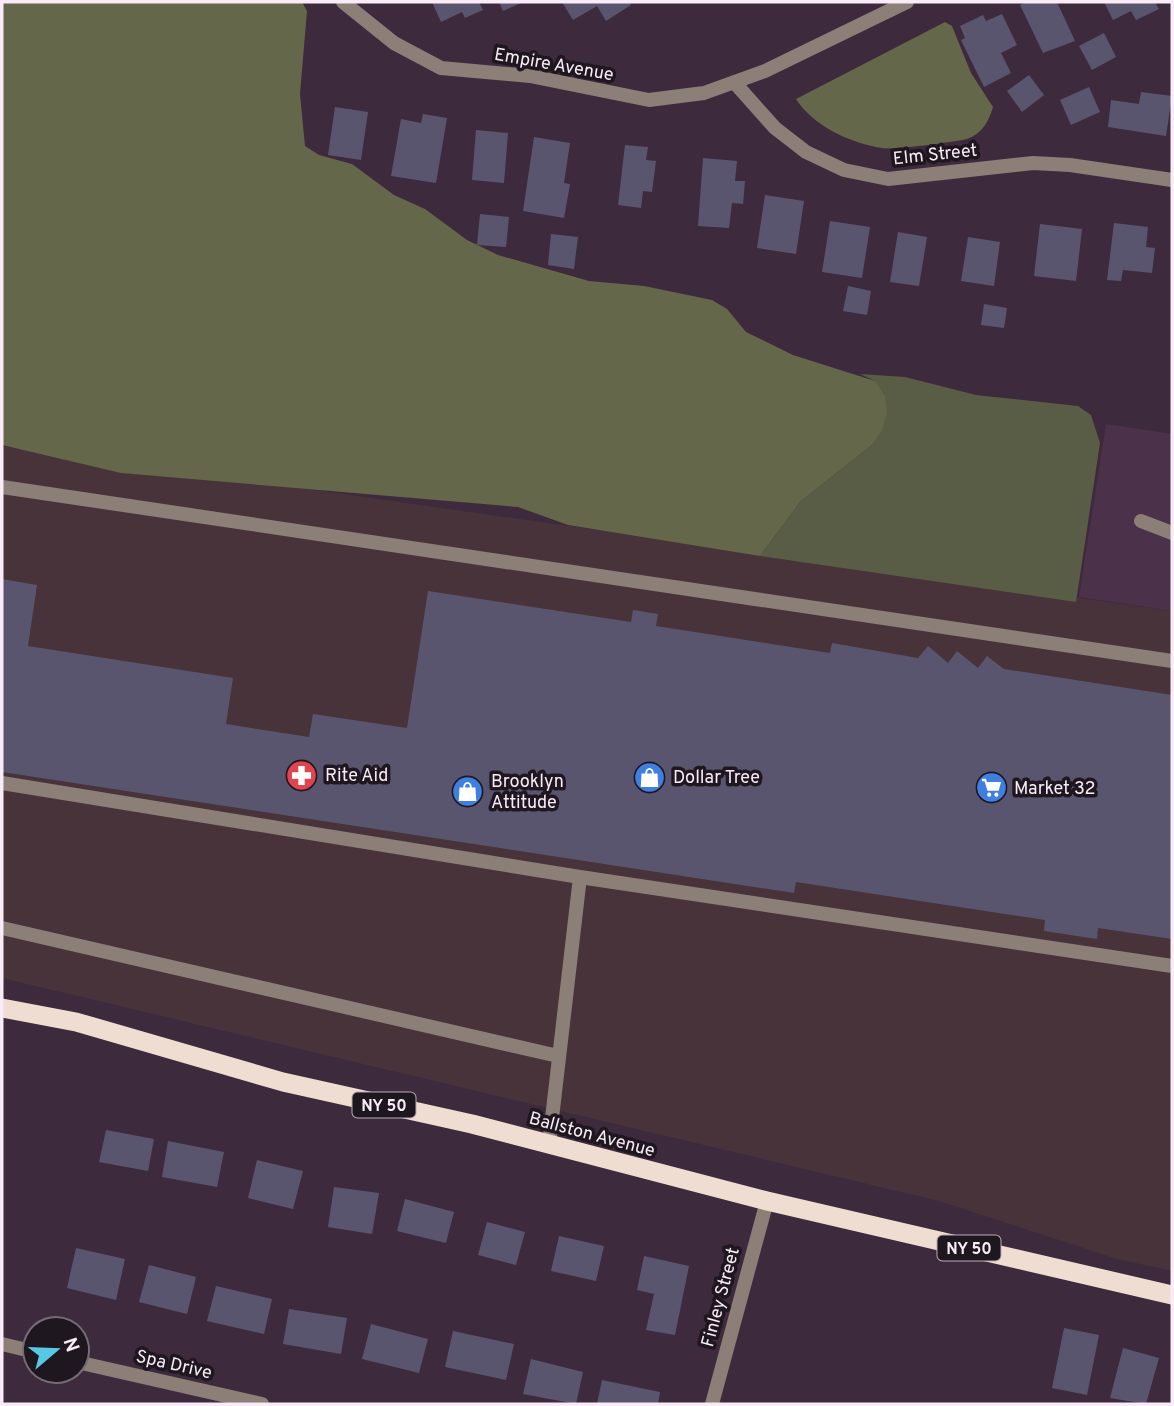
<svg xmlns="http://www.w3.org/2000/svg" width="1174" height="1406" font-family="Overpass,sans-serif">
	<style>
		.commercial { fill: #473339 }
		.built { fill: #4b324a }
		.green { fill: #5a5d45 }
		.forest { fill: #646749 }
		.building { fill: #5a556f }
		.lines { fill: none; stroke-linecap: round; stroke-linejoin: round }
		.service { stroke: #8b7f77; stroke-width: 14 }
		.minor { stroke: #8b7f77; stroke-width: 14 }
		.trunk { stroke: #f0ddd1; stroke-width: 19 }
		.labels { text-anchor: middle; stroke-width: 7; stroke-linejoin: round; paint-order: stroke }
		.shield { fill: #1f171f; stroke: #b8acb7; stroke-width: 2 }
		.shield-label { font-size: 16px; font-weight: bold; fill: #f9ecf8 }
		.street-label { font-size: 18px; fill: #f9ecf8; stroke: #1f171f }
		.poi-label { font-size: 18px; fill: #f9ecf8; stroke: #1f171f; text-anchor: start }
	</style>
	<rect width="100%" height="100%" fill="#3e2a3d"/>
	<path class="commercial" d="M2,446L1172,611V1271L1117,1259L939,1201L2,978Z"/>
	<path class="built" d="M1106,424L1172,434V611L1079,597Z"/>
	<path class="green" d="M860,374L905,377L976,395L1078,406L1091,415L1100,443L1076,602L760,556L801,501L872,445L875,381Z"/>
	<path class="forest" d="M2,2H302L307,11L300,94L305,146L319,155L352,164L394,195L425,209L467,240L498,255L589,281L644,286L712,300L727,309L746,332L793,355L875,381L885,396L887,413L882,430L872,445L801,501L760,556L568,525L518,507L121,473L2,445Z
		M945,22L952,26L971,73L993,107C989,121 982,134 967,139C955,142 894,150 882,148C850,143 813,126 796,99Z"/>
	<path class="building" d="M432,2H479L483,10L465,18L462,12L441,22Z
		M499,2H523L503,11Z
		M562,2H629L631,5L606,21L597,6L573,20Z
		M1026,2H1057L1075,41L1043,53L1020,5Z
		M1104,2H1155L1159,9L1136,20L1131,11L1113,20Z
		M1002,14L1017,45L1001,53L1011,73L984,87L961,40L965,38L960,26L983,15L986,21Z
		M1104,33L1116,57L1092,70L1079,46Z
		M1029,75L1044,95L1022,112L1007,91Z
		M1089,87L1100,112L1071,125L1060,100Z
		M1141,92L1172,96L1166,136L1108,127L1111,100L1139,104Z
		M335,107L368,112L361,160L328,155Z
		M423,114L447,118L436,183L391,176L401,119L421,123Z
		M476,130L508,133L504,183L472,180Z
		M534,137L570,143L564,183L570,184L564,218L523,211Z
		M625,145L648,147L646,160L656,161L652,192L643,191L641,208L618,205Z
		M703,158L737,161L735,181H745L743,204L732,203L729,228L698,226Z
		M765,195L804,201L796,254L757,248Z
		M480,214L509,217L506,247L477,245Z
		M830,221L870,227L862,278L822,272Z
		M1114,223L1148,227L1146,247L1155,248L1152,273L1123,270L1121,281L1107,280Z
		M1040,224L1082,229L1076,281L1034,276Z
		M898,232L927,237L919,286L890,282Z
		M551,234L578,237L574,269L548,265Z
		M968,237L1000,242L994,286L961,281Z
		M848,286L871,291L867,315L843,311Z
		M984,304L1007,308L1004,328L981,325Z
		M2,579L37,585L28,646L233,678L226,724L309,737L313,714L407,728L428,591L631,622L633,610L658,614L656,626L830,653L832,643L918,658L928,646L948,663L957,651L978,668L987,656L1004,669L1172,695V939L1098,928L1097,939L1044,931L1045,920L796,882L794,893L2,772Z
		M106,1130L154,1139L148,1171L99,1162Z
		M168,1141L224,1152L217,1187L162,1177Z
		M257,1160L303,1171L293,1209L248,1198Z
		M334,1187L379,1193L372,1234L328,1227Z
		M405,1199L454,1212L446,1243L397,1231Z
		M487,1222L525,1232L516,1265L478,1255Z
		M559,1236L604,1246L596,1281L551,1271Z
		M76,1248L125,1259L116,1300L67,1288Z
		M644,1256L689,1266L675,1335L646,1330L654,1294L637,1290Z
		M149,1265L196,1277L187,1314L139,1302Z
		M216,1286L272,1299L264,1334L207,1321Z
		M289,1309L347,1318L341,1354L283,1344Z
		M371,1324L428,1339L419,1373L362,1359Z
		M1064,1328L1099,1335L1087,1395L1052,1388Z
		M453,1331L514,1344L506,1380L445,1367Z
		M1123,1348L1159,1358L1146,1404L1110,1398Z
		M531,1359L583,1372L576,1404L523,1394Z
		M602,1380L660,1392L658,1404H597Z"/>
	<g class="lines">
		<path class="service" d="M2,487L1172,661
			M1141,521L1172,533
			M2,783L580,877L1172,966
			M2,928L558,1056
			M549,1144L580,877"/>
		<path class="minor" d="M343,2L394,43L441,68L530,76L649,100L704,93L765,71L907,2
			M734,82L775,128L806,152L844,170L888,179L1033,163L1070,165L1172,180
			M2,1344L35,1352
			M77,1362L262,1404
			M712,1404L767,1201"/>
		<path class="trunk" d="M2,1008L76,1022L283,1082L472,1124L767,1201L1172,1295"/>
	</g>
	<defs>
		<symbol id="pharmacy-disc" viewBox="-11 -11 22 22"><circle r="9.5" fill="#e0444e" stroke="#1f171f"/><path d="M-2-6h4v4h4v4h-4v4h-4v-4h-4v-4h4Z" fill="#fff"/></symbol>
		<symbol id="shop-disc" viewBox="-11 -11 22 22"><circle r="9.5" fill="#3f7fe0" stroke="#1f171f"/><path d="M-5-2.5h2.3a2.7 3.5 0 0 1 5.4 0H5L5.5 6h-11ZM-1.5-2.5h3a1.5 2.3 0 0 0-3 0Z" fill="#fff"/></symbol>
		<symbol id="supermarket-disc" viewBox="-11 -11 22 22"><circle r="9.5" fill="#3f7fe0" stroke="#1f171f"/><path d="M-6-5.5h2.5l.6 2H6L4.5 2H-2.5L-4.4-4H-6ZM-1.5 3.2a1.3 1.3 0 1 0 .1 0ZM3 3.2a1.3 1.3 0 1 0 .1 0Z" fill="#fff"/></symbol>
	</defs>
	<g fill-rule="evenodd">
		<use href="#pharmacy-disc" x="284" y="758" width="35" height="35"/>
		<use href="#shop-disc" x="632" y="760" width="35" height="35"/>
		<use href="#supermarket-disc" x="974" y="770" width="35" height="35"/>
		<use href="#shop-disc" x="450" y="774" width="35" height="35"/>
	</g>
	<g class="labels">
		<g class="shield">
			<rect x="352.5" y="1092.5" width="63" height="25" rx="5"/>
			<rect x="937.5" y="1235.5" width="63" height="25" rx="5"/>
		</g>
		<g class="shield-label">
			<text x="384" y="1111">NY 50</text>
			<text x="969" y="1254">NY 50</text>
		</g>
		<g class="street-label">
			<text transform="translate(554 64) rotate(10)" y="6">Empire Avenue</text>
			<text transform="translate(935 154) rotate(-6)" y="6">Elm Street</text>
			<text transform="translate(592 1134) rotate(15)" y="6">Ballston Avenue</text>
			<text transform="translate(720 1297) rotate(-75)" y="6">Finley Street</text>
			<text transform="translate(174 1364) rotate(13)" y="6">Spa Drive</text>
		</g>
		<g class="poi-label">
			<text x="325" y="781">Rite Aid</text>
			<text x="673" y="783">Dollar Tree</text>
			<text x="491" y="787">Brooklyn<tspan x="491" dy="21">Attitude</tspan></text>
			<text x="1014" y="794">Market 32</text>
		</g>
	</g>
	<rect width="1174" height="1406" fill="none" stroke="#f9ecf8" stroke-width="7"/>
	<g transform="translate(56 1350) rotate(71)"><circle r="33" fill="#1f171f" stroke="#766c76" stroke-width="2"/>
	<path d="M0-5L12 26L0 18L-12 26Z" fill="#58c9e3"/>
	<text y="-10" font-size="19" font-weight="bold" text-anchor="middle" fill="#f9ecf8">N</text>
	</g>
</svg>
